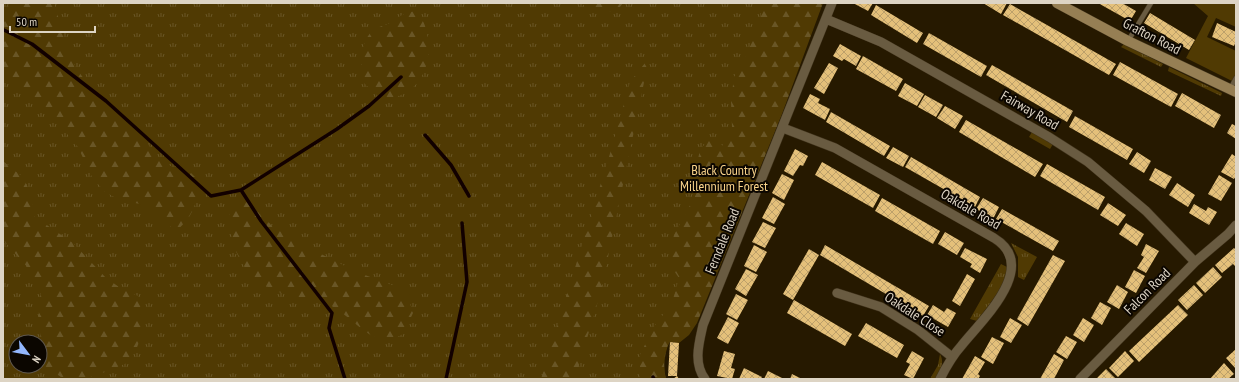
<svg xmlns="http://www.w3.org/2000/svg" width="1239" height="382" font-family="'PT Sans Narrow',sans-serif">
	<style>
		.grass { fill: url(#grass-tufts); fill-rule: evenodd }
		.forest { fill: url(#forest-firs) }
		.green { fill: #503a03 }
		.lines { fill: none; stroke-linecap: round; stroke-linejoin: round }
		.stream { stroke: #120000; stroke-width: 3.5 }
		.building { fill: url(#building-cross-hatch) }
		.lane-casing { stroke: #40331b; stroke-width: 5.5 }
		.street-casing { stroke: #40331b; stroke-width: 10 }
		.secondary-casing { stroke: #40331b; stroke-width: 11 }
		.lane { stroke: #695b41; stroke-width: 4.5 }
		.street { stroke: #695b41; stroke-width: 9 }
		.secondary { stroke: #967f54; stroke-width: 10 }
		.labels { text-anchor: middle; stroke-width: 4; stroke-linejoin: round; paint-order: stroke }
		.street-label { font-size: 14px; fill: #ddd4c4; stroke: #0b0600 }
		.park-label { font-size: 14px; fill: #fad48a; stroke: #0b0600 }
	</style>
	<defs>
		<pattern id="grass-tufts" width="24" height="20" patternUnits="userSpaceOnUse"><rect width="24" height="20" fill="#503a03"/><path d="M3 7l-1-3M5 7V3M7 7l1-3M15 17l-1-3M17 17v-4M19 17l1-3" fill="none" stroke="#695626"/></pattern>
		<pattern id="forest-firs" width="22" height="20" patternUnits="userSpaceOnUse"><rect width="22" height="20" fill="#503a03"/><path d="M5 1l3.5 6h-7zM16 11l3.5 6h-7z" fill="#695626"/></pattern>
		<pattern id="building-cross-hatch" width="8" height="8" patternUnits="userSpaceOnUse"><rect width="8" height="8" fill="#e4c07a"/><path d="M0 0l8 8M0 8l8-8" fill="none" stroke="#bca06a"/></pattern>
	</defs>
	<rect width="100%" height="100%" fill="#261900"/>
	<path class="grass" d="M3,3H807L681,317C671,337 660,356 666,379H3ZM16,342H40V366H16Z
		M1124,44L1163,64L1161,67L1121,47Z
		M1169,67L1222,93L1221,96L1168,71Z
		M1032,132L1053,144L1050,149L1029,137Z
		M1011,243L1037,257L1024,280L1018,277V257Z
		M1001,264L1007,267C1006,287 988,305 977,321L970,319Z
		M940,354C945,363 940,371 936,379H930L938,365Z"/>
	<path class="forest" d="M11,3H54L67,47L76,68L92,90L107,105L133,123L144,137L155,156L174,168L191,173L200,182C196,203 194,216 177,230L156,219L144,205L118,199L105,192L92,177L78,147L64,130L4,80L3,13Z
		M579,3H623L616,12L593,9Z
		M761,3H823L782,114L697,323L689,335L679,343L670,342C663,352 663,367 666,379H640V355L653,328L672,303L679,278L668,262L674,235L695,196L694,177L700,150L708,140L722,146L732,127L731,101L734,77L746,56L761,19Z
		M415,11C419,16 424,21 425,26C436,61 421,99 381,99L364,83C361,66 359,43 373,30C377,27 383,26 388,24C400,17 400,14 415,11Z
		M649,58L601,291L575,379H541L612,147L630,82Z
		M3,161L24,178L32,200L35,217L73,243L106,278L122,289L138,296L143,316L142,334L136,350L127,363L95,376L80,379L61,377L45,366L40,353L41,338L38,322L41,290L30,270L3,240Z
		M237,199L249,203L273,227L307,247L357,272L397,287L408,297L413,313L403,334L389,341C383,339 374,338 369,334C354,324 342,310 324,302C314,298 302,298 292,296C259,289 235,265 231,232C229,219 227,209 237,199Z"/>
	<path class="green" d="M1193,3H1236V27L1216,18L1207,37L1236,51V83L1186,58L1208,16Z"/>
	<g class="lines">
		<path class="stream" d="M4,30L32,44L106,101L211,196L241,190L261,221L332,313L329,328L345,379
			M425,135L451,165L469,196
			M241,190L337,129L369,106L401,77
			M653,377L654,379
			M446,379L467,282L462,223"/>
	</g>
	<path class="building" d="M853,3H873L868,11Z
		M983,3H1007L1001,14Z
		M1098,3H1122L1136,11L1130,21Z
		M1010,4L1116,64L1109,75L1003,15Z
		M876,5L923,33L917,43L871,15Z
		M1150,13L1195,40L1189,50L1144,23Z
		M1217,23L1236,32V41L1234,46L1212,37Z
		M929,33L987,66L981,77L923,44Z
		M840,44L861,56L856,66L844,59L842,61L833,56Z
		M863,56L903,79L896,91L856,69Z
		M1120,62L1178,94L1171,107L1113,75Z
		M829,63L838,68L824,94L814,88Z
		M992,65L1073,111L1067,122L986,75Z
		M905,83L924,94L917,106L898,96Z
		M1182,93L1221,115L1214,128L1175,106Z
		M810,94L820,99L818,103L830,109L825,120L803,108Z
		M925,95L943,105L936,117L918,107Z
		M945,106L963,116L955,129L937,118Z
		M831,112L890,146L884,156L826,122Z
		M1075,116L1133,149L1127,160L1069,127Z
		M966,120L1043,164L1035,177L959,132Z
		M1232,124L1236,126V139L1227,133Z
		M893,147L909,156L903,167L886,158Z
		M795,149L808,156L803,166L800,165L793,176L784,171Z
		M1137,152L1151,161L1144,173L1129,164Z
		M1232,154L1236,157V176L1234,179L1221,172Z
		M911,157L980,197L975,207L905,167Z
		M822,162L880,195L873,208L815,175Z
		M1047,164L1105,197L1098,210L1040,176Z
		M1155,168L1172,177L1165,189L1149,180Z
		M782,174L794,180L784,200L772,193Z
		M1219,175L1232,183L1221,201L1208,194Z
		M1177,183L1195,195L1188,207L1169,195Z
		M773,197L785,204L774,224L762,218Z
		M882,198L940,231L933,244L875,211Z
		M983,198L999,207L993,219L976,209Z
		M1108,203L1126,215L1118,226L1100,215Z
		M1194,204L1206,211L1208,207L1217,212L1209,225L1189,213Z
		M1002,209L1059,241L1053,251L996,219Z
		M763,222L776,228L765,248L752,242Z
		M1126,223L1144,234L1137,246L1119,234Z
		M945,232L964,243L957,255L938,244Z
		M1146,244L1159,251L1146,273L1137,268L1144,257L1141,255Z
		M754,245L767,252L756,272L744,266Z
		M825,245L929,306L923,316L820,255Z
		M965,248L987,259L980,273L970,267L972,264L960,257Z
		M1234,248L1236,250V265L1235,266L1233,264L1222,273L1215,265Z
		M809,249L819,255L793,300L783,294Z
		M1053,255L1065,261L1028,326L1017,319Z
		M1213,267L1222,277L1205,293L1196,283Z
		M746,269L758,275L746,296L735,289Z
		M1134,270L1145,276L1136,293L1125,287Z
		M967,274L975,279L960,306L952,301Z
		M1117,285L1128,292L1119,309L1107,302Z
		M1194,285L1203,295L1187,310L1178,300Z
		M736,294L748,300L737,320L726,314Z
		M794,300L852,334L845,346L787,313Z
		M1100,302L1111,308L1102,325L1091,318Z
		M933,305L944,312L947,308L956,313L948,327L927,315Z
		M1178,305L1188,315L1139,362L1129,351Z
		M728,317L739,323L728,344L717,338Z
		M1010,318L1022,325L1011,343L1000,337Z
		M1083,318L1094,325L1084,342L1073,335Z
		M866,323L904,345L897,358L858,336Z
		M1066,336L1077,342L1067,359L1056,352Z
		M992,337L1004,343L993,364L981,357Z
		M670,342L679,343L677,376L679,379H673L677,376H668Z
		M1236,349V369L1226,358Z
		M724,351L735,354L731,368L735,369L732,379L717,376Z
		M912,351L924,358L913,379L904,375L910,364L906,362Z
		M1125,351L1134,361L1118,377L1109,368Z
		M1054,354L1064,360L1054,379H1040Z
		M975,356L985,362L978,374L980,376L978,379H962Z
		M1224,363L1234,374L1228,379H1210Z
		M744,368L762,377L761,379H739Z
		M1106,369L1116,379H1096Z
		M768,371L784,379H764Z
		M792,374L802,379H790Z"/>
	<g class="lines">
		<defs>
			<path id="lane" d="M1128,41L1151,3
				M1230,89L1236,78"/>
			<path id="street" d="M826,19L881,42L1049,137L1088,162L1146,211L1195,262
				M783,128L835,148L994,238C1040,266 983,319 962,345C953,355 946,367 940,379
				M837,293L881,307L918,330L952,357
				M705,379C693,363 699,343 703,325L832,3
				M1080,379L1195,262L1228,234L1236,225"/>
			<path id="secondary" d="M1057,3L1128,41L1236,92"/>
		</defs>
		<use href="#lane" class="lane-casing"/>
		<use href="#street" class="street-casing"/>
		<use href="#secondary" class="secondary-casing"/>
		<use href="#lane" class="lane"/>
		<use href="#street" class="street"/>
		<use href="#secondary" class="secondary"/>
	</g>
	<g class="labels">
		<g class="street-label">
			<text transform="translate(1152 36) rotate(27)" y="5">Grafton Road</text>
			<text transform="translate(1030 110) rotate(30)" y="5">Fairway Road</text>
			<text transform="translate(971 209) rotate(30)" y="5">Oakdale Road</text>
			<text transform="translate(722 241) rotate(-68)" y="5">Ferndale Road</text>
			<text transform="translate(1147 291) rotate(-45)" y="5">Falcon Road</text>
			<text transform="translate(915 314) rotate(33)" y="5">Oakdale Close</text>
		</g>
		<g class="park-label">
			<text x="724" y="175">Black Country<tspan x="724" dy="16">Millennium Forest</tspan></text>
		</g>
	</g>
	<rect width="1239" height="382" fill="none" stroke="#ddd4c4" stroke-width="8"/>
	<g transform="translate(28 354) rotate(122)"><circle r="19" fill="#0b0600" stroke="#5f584e"/>
	<path d="M0-3L7 15L0 10L-7 15Z" fill="#93b7fd"/>
	<text y="-6" font-size="11" font-weight="bold" text-anchor="middle" fill="#ddd4c4">N</text>
	</g>
	<path d="M10 26v6h85v-6" fill="none" stroke="#ddd4c4" stroke-width="2"/>
	<text x="16" y="26" font-size="12" fill="#ddd4c4" stroke="#0b0600" stroke-width="3" paint-order="stroke">50 m</text>
</svg>
